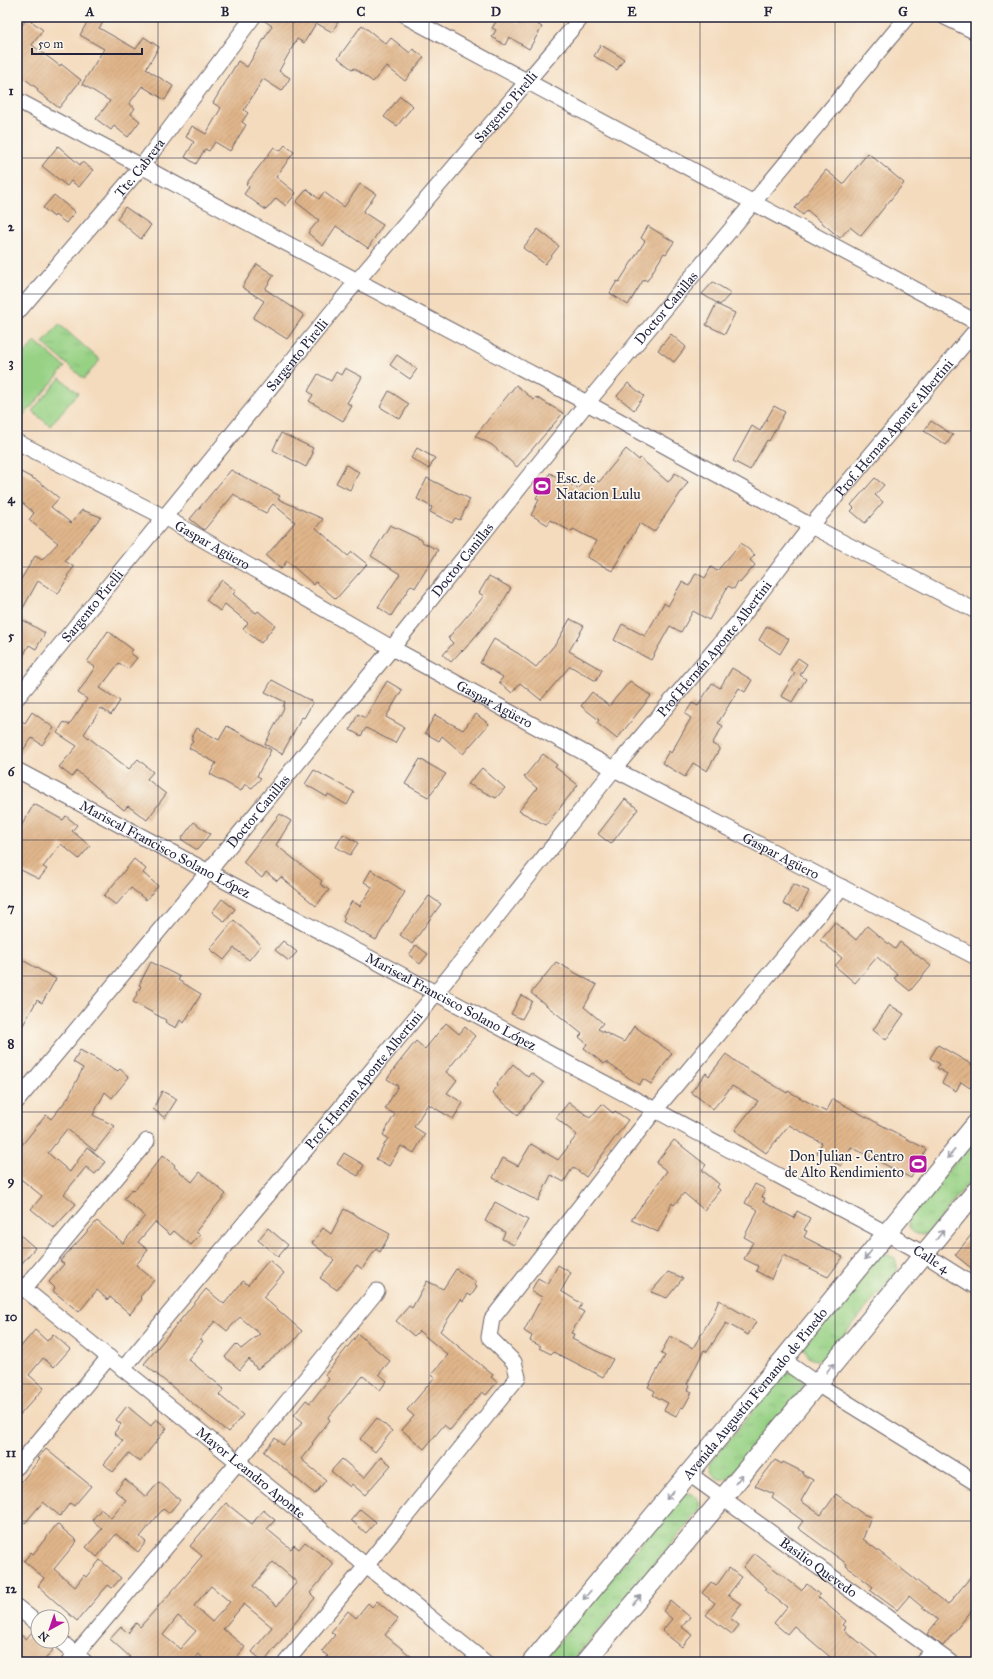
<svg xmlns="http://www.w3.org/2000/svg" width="993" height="1679" font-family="'IM FELL Great Primer',serif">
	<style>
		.grass { fill: url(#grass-tufts); stroke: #5c7a60 }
		.pitch { fill: #96d184; stroke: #5c7a60 }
		.building { fill: url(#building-hatch); fill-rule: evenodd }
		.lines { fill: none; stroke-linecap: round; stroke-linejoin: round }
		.minor-casing { stroke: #6c6369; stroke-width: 17 }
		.tertiary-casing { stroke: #6c6369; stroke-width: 21 }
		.minor { stroke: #fff; stroke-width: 15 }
		.tertiary { stroke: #fff; stroke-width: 19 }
		.oneway { stroke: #9c9ca7 }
		.grid { fill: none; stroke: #22223b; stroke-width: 1; stroke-opacity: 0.55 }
		.labels { text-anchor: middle; stroke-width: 3.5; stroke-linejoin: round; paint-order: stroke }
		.street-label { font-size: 14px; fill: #22223b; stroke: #fbf7ec }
		.poi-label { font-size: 14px; fill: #22223b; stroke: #fbf7ec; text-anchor: start }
		.neatline { fill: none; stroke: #22223b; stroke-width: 1.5 }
		.grid-label { font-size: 13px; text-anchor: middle; font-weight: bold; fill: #22223b }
	</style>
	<defs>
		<pattern id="grass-tufts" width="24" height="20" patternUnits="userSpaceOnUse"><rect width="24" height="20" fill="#96d184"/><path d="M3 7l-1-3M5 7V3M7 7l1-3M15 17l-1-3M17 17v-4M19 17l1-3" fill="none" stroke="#81b373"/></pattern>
		<pattern id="building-hatch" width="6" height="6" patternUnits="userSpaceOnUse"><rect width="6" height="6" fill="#e0b58a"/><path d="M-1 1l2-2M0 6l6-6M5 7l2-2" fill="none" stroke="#c09b78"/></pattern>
	</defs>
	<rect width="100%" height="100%" fill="#fbf7ec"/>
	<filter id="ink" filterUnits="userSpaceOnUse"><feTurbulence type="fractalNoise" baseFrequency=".025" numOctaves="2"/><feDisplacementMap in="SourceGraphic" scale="8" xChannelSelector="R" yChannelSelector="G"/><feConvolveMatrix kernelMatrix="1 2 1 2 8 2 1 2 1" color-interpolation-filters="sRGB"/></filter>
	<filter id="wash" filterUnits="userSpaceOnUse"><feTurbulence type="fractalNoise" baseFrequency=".012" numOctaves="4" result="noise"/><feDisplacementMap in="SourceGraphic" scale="16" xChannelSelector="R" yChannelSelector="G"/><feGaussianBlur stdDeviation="0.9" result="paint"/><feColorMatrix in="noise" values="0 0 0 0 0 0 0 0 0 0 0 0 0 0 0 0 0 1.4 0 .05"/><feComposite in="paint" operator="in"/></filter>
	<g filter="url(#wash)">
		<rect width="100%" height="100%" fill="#f4dbbe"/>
		<path class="grass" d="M59,324L100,360L84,379L43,343Z
			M976,1138V1174L926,1235C914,1235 910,1232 907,1220Z
			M886,1254L895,1258L898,1270L823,1360C811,1361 806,1357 804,1346L880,1255Z
			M791,1372L803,1381V1388L728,1478C716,1480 712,1475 709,1464L785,1373Z
			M688,1493C697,1495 700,1500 700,1509L572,1662H542L682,1494Z"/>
		<path class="pitch" d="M35,341L65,367L22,418L17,414V363Z
			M60,378L78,393L50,426L32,411Z"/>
		<g id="blocks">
			<path class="building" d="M90,17H107L99,28L136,49L144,37L159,47L146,69L173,86L165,100L142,86L129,104L135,108L131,114L140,121L128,137L114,126L111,130L96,119L110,101L82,84L104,49L80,35Z
				M262,17H330L338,22L332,32L316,23L304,43L297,39L279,71L290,78L282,91L263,79L244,110L248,113L242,122L246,125L230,151L215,142L209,151L205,149L196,164L185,157L194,142L186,137L192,126L206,134L221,108L213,103L238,61L247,67L272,26L262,19Z
				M499,17H508L519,24L523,17H526L542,27L529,49L509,37L505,45L492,37L496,30L492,28Z
				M27,18L43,30L32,45L60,66L61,64L81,80L59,108L37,91L38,89L17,73V32Z
				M362,25L386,44L391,38L410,53L413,49L424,57L405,81L386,66L373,82L354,68L353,70L338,58Z
				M601,45L624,59L617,70L594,56Z
				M400,96L413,106L397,126L384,117Z
				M285,145L294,152L276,177L296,193L286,206L276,198L266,210L244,194L249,187L246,184L274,147L280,151Z
				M58,146L80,165L82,162L93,170L79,187L71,181L67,186L42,166Z
				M868,153L904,183L861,236L850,227L840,238L807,210L803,215L795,208L826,170L843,184Z
				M360,184L376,194L363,212L383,225L368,248L336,226L323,246L308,233L319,220L296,202L307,189L319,199L324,192L344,207Z
				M54,195L75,212L66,223L55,215L54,217L43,208Z
				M125,207L151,225L141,239L117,219Z
				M648,226L674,242L666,254L664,253L647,281L644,279L628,305L610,293L617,281L619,282L645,241L641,238Z
				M538,229L559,246L545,264L523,248Z
				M257,264L274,275L265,289L304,315L287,339L253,318L264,301L242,287Z
				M713,282L731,293L720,305L702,294Z
				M716,304L735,313L725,334L706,325Z
				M671,334L686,347L674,362L658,350Z
				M397,355L417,369L410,379L390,365Z
				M345,368L362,377L347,403L352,406L343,421L309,401L313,395L308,391L318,374L331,381L336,372L341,375Z
				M628,383L644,396L634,410L617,396Z
				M516,385L534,400L536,397L563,413L517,467L492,445L475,436Z
				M389,391L409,404L400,419L380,407Z
				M774,406L785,412L769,441L767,440L750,470L733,461L752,426L760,431Z
				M931,421L953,435L946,445L924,431Z
				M281,433L313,448L311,452L313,453L306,467L273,450Z
				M417,448L435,458L429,469L411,458Z
				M626,449L639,460L640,458L668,482L675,473L688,482L654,532L640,523L612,571L587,557L596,541L573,529L572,532L550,520L548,525L531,515L539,500L536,498L550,473L578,489L590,477L599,482Z
				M346,465L359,472L350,490L336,483Z
				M17,470L38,481L59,498L51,507L71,523L82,510L101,517L65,561L74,567L67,576L68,577L58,594L38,581L18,617L45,633L36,649L29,645L17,667V586L35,556L42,560L58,543L29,520L34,513L17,498Z
				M231,470L280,496L278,499L323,519L316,528L348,556L352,552L367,564L336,599L316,582L314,585L287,561L281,569L266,556L295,522L273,504L266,513L241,500L234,494L204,530L190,519Z
				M427,478L470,499L460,520L455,518L452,523L430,512L432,507L417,499Z
				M875,478L884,485L875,495L883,502L865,523L851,511L854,508L851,505Z
				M390,525L422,540V542L438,550L415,588L411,585L391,616L378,607L400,574L371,556Z
				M741,543L755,555L750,560L755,565L740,583L738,581L734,589L728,586L709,620L693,611L681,632L670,626L651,660L614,640L622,624L645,636L664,603L668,606L682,582L689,586L696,573L705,578L711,567L717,571Z
				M489,576L511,588L500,607L463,651L462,650L451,662L443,655L453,643L448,638L484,596L479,593Z
				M222,580L236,591L233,594L256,613L258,611L275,625L261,643L243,629L248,623L225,604L220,611L206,600Z
				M570,619L584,626L569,651L602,670L596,681L570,666L541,700L520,683L512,693L499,682L503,677L480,663L494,639L519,654L536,667L557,642Z
				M767,626L789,639L780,654L759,640Z
				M108,631L133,650L130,653L137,658L128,669L119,663L100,688L120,701L111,715L101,708L84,734L129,769L138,759L153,772L147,779L166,794L147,820L128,806L124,810L77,771L72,777L59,767L77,746L57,733L64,722L69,725L87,699L78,693L95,667L87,662Z
				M798,658L807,664L800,675L806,679L792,702L781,696L795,673L791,669Z
				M732,668L752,680L745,692L739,688L718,723L723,726L712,744L720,748L707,771L693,763L685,777L662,763L669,751L671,753L691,718L685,714L692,703L698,706L712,683L720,688Z
				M272,680L313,702L304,718L302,717L282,754L265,744L284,708L283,707L285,702L265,692Z
				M387,681L402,690L386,717L404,727L395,743L366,728L361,736L350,730L358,714L365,718Z
				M630,681L651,696L617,739L597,723L599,720L581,706L592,692L609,706Z
				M32,712L54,728L42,745L32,738L17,758V718L25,723Z
				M476,714L489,724L463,754L442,736L439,741L425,733L435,715L463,730Z
				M227,726L271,750L257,776L261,778L252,788L245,784L241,791L210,774L216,763L189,748L193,740L191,739L197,728L219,740Z
				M543,754L557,765L555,767L578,785L546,825L519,811L537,788L524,777Z
				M420,759L446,774L428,797L405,784Z
				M482,768L505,788L496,798L468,784Z
				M314,770L354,792L347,805L328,794L327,797L305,784Z
				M625,799L638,809L611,844L598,834Z
				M34,804L63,820L66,816L77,825L72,831L90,846L79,859L61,844L43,867L47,869L39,879L17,868V833Z
				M280,814L291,821L276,845L322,881L320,884L329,890L316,906L281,877L277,881L266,872L262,878L243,862Z
				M194,822L210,834L197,850L181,839Z
				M343,834L358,843L350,855L336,847Z
				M134,859L146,869L143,873L158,886L146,900L131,888L116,905L104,896Z
				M371,870L405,892L376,940L343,922L345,918L343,916L352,901L360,906L372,887L364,882Z
				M793,884L809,891L799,911L783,904Z
				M429,896L441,904L412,944L400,935Z
				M222,899L235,909L225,922L212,912Z
				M234,920L261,945L249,960L234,948L224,960L210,949Z
				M835,922L856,940L867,926L895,949L900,942L931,966L910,991L894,978L898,975L877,957L855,983L835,966L842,958L820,940Z
				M283,941L297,952L289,961L275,950Z
				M416,945L428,954L420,964L409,955Z
				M17,957L56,979L42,1003L37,1000L17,1036Z
				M151,962L180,977L178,980L201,994L184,1023L180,1020L176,1028L165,1022L166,1020L133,1002L141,986L139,985Z
				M556,962L597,985L584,1007L603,1023L598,1029L624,1042L634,1026L672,1053L651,1084L643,1079L639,1085L606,1062L604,1064L584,1048L587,1044L579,1037L582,1034L531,993Z
				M521,995L532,1001L522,1019L511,1014Z
				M890,1005L904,1014L886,1040L873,1030Z
				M446,1023L459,1034L465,1027L475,1036L446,1072L457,1080L447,1093L463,1103L453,1119L428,1104L414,1127L425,1134L414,1153L401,1146L389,1166L376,1159L388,1138L383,1135L395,1114L385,1109L398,1086L387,1079L397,1065L416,1041L425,1049Z
				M938,1045L976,1067V1078L970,1088L961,1082L956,1091L942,1083L947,1074L937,1068L940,1064L930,1058Z
				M80,1050L118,1071L120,1069L129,1077L112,1098L105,1092L93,1115L115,1126L95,1151L67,1129L48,1153L70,1172L87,1147L105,1162L95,1174L86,1167L64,1194L76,1204L54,1228L31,1209L42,1196L17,1176V1151L46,1115L51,1119L68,1098L83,1068L73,1062Z
				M726,1054L742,1066L787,1093L788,1091L826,1112L833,1099L926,1149L911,1178L851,1147L841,1166L817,1153L822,1143L789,1125L766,1153L756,1146V1147L735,1130L758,1101L732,1086L713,1109L691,1092L706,1073L709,1076Z
				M513,1064L528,1077L531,1073L544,1083L518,1115L492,1093L498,1086L497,1084Z
				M162,1091L177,1099L165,1118L153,1109Z
				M569,1102L590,1118L602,1104L613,1113L615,1111L628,1120L586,1177L573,1167L564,1182L551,1175L538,1201L493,1178L503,1158L518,1166L531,1144L558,1160L577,1135L556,1118Z
				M674,1140L706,1165L702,1170L719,1184L717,1187L720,1190L704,1210L684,1193L674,1205L672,1203L658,1232L631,1220L667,1171L656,1163Z
				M344,1153L364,1165L358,1176L337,1164Z
				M163,1155L175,1165L174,1167L192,1182L200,1172L226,1194L197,1230L196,1232L200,1235L191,1245L174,1231L170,1235L155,1222L138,1242L148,1250L136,1265L154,1280L140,1297L142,1299L130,1314L110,1297L108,1300L97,1290L79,1312L53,1291L55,1288L49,1282L64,1264L60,1261L97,1221L123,1243L145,1216L124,1199L132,1189L134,1191Z
				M755,1184L765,1189L762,1197L765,1198L763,1202L794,1218L797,1211L810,1218L804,1230L807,1231L804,1237L843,1257L828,1277L783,1255L771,1279L756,1271L758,1266L744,1259L753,1242L744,1237L758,1210L745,1203Z
				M495,1202L528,1220L514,1245L502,1239L505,1232L485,1221Z
				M344,1209L390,1234L380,1252L376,1249L362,1269L357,1265L337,1290L320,1278L334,1260L312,1243L323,1228L331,1234Z
				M268,1228L288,1245L278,1257L258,1240Z
				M976,1229V1272L955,1255Z
				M17,1232L35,1248L17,1269Z
				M269,1260L284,1273L263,1297L302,1331L292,1343L257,1369L249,1359L240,1370L225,1357L236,1344L241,1349L260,1334L240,1317L227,1331L215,1321L200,1339L203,1341L188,1359L224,1389L219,1395L243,1415L228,1432L144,1364L206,1289L224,1304L243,1281L248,1285Z
				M558,1265L571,1273L561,1291L582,1304L579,1309L584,1312L571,1333L574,1334L572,1339L613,1359L603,1377L570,1360L553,1352L551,1354L539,1348L541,1346L530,1341L532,1336L524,1331L542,1297L531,1291L538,1278L548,1284Z
				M456,1269L476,1282L474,1285L477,1287L471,1296L468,1294L463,1301L461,1299L440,1331L493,1375L491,1377L497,1382L486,1395L482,1392L450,1430L444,1425L424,1449L402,1430L414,1416L407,1410L435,1377L431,1375L448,1355L419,1331L414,1336L396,1321L409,1306L412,1308L427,1281L443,1289Z
				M668,1272L683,1278L667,1298L651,1292Z
				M719,1300L756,1322L748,1335L726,1323L707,1352L704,1350L687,1384L690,1385L688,1390L692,1392L685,1405L683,1408L681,1407L676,1416L664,1410L668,1403L653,1395L655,1391L648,1387L665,1356L661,1353L670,1336L693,1348L712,1316Z
				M35,1330L47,1341L53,1334L70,1349L54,1367L43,1358L29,1375L44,1388L17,1418V1351Z
				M358,1334L390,1361L379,1374L387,1381L380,1390L363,1376L328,1418L330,1420L312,1443L313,1444L301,1459L326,1480L315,1494L264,1452L275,1438L283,1445L303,1422L294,1415L306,1400L310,1403L329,1379L325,1375Z
				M127,1406L151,1426L156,1419L167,1428L140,1462L129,1453L113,1472L104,1464L123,1441L114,1433L121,1424L116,1420Z
				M377,1418L392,1431L375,1452L360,1439Z
				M46,1449L91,1486L74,1506L70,1503L60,1516L43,1502L25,1523L17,1516V1487L40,1459L38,1458Z
				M381,1457L391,1465L365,1495L352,1484L350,1487L331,1471L342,1459L364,1478Z
				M775,1460L782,1464L783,1462L803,1472L802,1474L813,1480L801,1501L821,1515L836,1494L863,1514L871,1517L863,1539L948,1605L976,1570V1605L943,1646L927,1634L938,1620L909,1596L897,1610L870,1590L873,1587L846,1566L847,1564L798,1528L803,1521L772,1498L774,1494L755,1486Z
				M125,1479L146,1497L159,1482L180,1500L169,1513L163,1509L140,1537L146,1542L138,1552L116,1534L97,1557L86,1547L102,1529L92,1520L101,1509L111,1518L126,1500L115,1491Z
				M226,1503L252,1524L263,1510L275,1520L267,1529L291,1549L294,1545L299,1549L305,1542L334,1564L310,1593L315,1598L264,1662L252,1652L272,1627L244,1604L223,1629L245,1647L233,1662H207L198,1654L193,1660L195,1662H126L130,1657L110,1639L121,1627L128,1633L136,1623L140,1627L181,1581L202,1556L190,1546ZM273,1562L297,1582L277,1606L253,1586ZM211,1586L230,1602L212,1622L194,1606ZM178,1616L196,1631L180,1649L163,1635Z
				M360,1509L376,1522L366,1533L351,1520Z
				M57,1524L77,1541L54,1569L75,1587L84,1575L86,1577L100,1560L121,1578L112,1588L108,1585L77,1621L38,1586L44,1578L24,1561L31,1552L33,1554Z
				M754,1553L801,1590L807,1584L820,1595L818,1597L846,1621L843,1625L846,1627L844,1630L884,1662H836L794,1626L787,1634L774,1623L787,1607L765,1590L767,1588L743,1567Z
				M729,1568L742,1577L728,1595L741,1604L730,1618L739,1625L732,1634L706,1615L715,1603L702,1593L711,1582L716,1586Z
				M377,1601L398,1619L385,1635L418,1662H322L328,1656L322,1651L335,1635L331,1632L348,1611L356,1618L368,1603L372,1607Z
				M671,1601L690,1617L682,1627L692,1635L682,1647L662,1631L672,1619L663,1611Z
				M17,1632L26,1639L32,1632L38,1638V1641H42L53,1650L43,1662H17Z"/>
		</g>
	</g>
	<g filter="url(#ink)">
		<use href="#blocks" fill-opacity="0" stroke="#6c6369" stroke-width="1"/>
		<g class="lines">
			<defs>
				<g id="minor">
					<path d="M407,17L976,322"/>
					<path d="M945,17L976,32"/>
					<path d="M17,100L587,403L811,526L976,611"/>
					<path id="s1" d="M17,313L141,167L253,17"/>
					<path id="s2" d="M17,442L164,517L392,648L614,769L976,957"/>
					<path id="s3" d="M17,698L357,281L582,17"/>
					<path id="s4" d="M17,770L886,1233L924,1254L976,1287"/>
					<path id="s5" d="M17,1101L208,872L392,648L587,403L907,17"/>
					<path id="s6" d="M17,1283L485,1662"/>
					<path d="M24,1289L147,1141"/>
					<path d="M783,1360L817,1384L976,1483"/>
					<path id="s7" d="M123,1369L436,993L614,769L738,622L811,526L976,330"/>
					<path d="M17,1467L109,1357"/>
					<path id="s8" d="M688,1473L950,1662"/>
					<path d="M17,1607L38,1624"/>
					<path d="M60,1641L85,1662"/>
					<path d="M69,1662L238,1462L377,1291"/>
					<path d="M286,1662L366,1566L518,1377L514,1362L489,1337L492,1319L656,1109L842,887"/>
					<path d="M922,1662L933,1649"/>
				</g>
				<g id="tertiary">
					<path id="s9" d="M532,1662L783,1360L976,1124"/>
					<path d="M585,1662L723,1498L976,1191"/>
				</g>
			</defs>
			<use href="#minor" class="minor-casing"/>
			<use href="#tertiary" class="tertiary-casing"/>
			<use href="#minor" class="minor"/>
			<use href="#tertiary" class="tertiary"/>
		</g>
		<defs><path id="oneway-shaft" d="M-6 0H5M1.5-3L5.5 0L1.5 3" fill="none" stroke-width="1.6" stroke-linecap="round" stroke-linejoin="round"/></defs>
		<g class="oneway">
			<use href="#oneway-shaft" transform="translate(951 1154) rotate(130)"/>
			<use href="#oneway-shaft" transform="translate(940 1235) rotate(-51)"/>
			<use href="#oneway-shaft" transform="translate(868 1255) rotate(129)"/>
			<use href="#oneway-shaft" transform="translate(830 1368) rotate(-50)"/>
			<use href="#oneway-shaft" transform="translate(739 1479) rotate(-51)"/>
			<use href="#oneway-shaft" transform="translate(670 1495) rotate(130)"/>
			<use href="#oneway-shaft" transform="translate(587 1595) rotate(130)"/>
			<use href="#oneway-shaft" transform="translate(637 1600) rotate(-50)"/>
		</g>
	</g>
	<path class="grid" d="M158,17V1662M293,17V1662M429,17V1662M564,17V1662M700,17V1662M835,17V1662M17,158H976M17,294H976M17,431H976M17,567H976M17,703H976M17,840H976M17,976H976M17,1112H976M17,1248H976M17,1384H976M17,1521H976"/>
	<defs>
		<symbol id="stadium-square" viewBox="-11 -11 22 22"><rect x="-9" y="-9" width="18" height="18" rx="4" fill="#b5179e" stroke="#fbf7ec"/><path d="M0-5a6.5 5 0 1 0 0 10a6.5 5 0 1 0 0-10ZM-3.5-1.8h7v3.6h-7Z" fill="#fff"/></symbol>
	</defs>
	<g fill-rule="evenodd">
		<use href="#stadium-square" x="531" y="475" width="22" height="22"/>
		<use href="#stadium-square" x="907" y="1153" width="22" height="22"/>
	</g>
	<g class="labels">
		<g class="street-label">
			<text dy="5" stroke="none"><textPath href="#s3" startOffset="767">Sargento Pirelli</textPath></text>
			<text dy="5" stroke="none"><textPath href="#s1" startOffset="190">Tte. Cabrera</textPath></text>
			<text dy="5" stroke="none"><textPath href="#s5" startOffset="1025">Doctor Canillas</textPath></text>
			<text dy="5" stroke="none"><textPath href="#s3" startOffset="443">Sargento Pirelli</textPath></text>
			<text dy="5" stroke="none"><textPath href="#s7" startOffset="1217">Prof. Hernan Aponte Albertini</textPath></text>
			<text dy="5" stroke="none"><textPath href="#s2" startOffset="221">Gaspar Agüero</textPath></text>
			<text dy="5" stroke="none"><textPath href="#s5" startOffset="701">Doctor Canillas</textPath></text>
			<text dy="5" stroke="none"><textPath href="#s3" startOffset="119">Sargento Pirelli</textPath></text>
			<text dy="5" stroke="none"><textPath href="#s7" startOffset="932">Prof Hernán Aponte Albertini</textPath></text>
			<text dy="5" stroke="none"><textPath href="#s2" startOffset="545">Gaspar Agüero</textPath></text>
			<text dy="5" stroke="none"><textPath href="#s5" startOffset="377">Doctor Canillas</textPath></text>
			<text dy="5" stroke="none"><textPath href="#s4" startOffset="168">Mariscal Francisco Solano López</textPath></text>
			<text dy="5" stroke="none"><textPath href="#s2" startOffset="869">Gaspar Agüero</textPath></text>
			<text dy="5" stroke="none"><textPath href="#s4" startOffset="492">Mariscal Francisco Solano López</textPath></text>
			<text dy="5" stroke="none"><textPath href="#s7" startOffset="376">Prof. Hernan Aponte Albertini</textPath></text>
			<text dy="5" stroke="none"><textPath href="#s4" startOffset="1037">Calle 4</textPath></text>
			<text dy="5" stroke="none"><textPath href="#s9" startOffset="349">Avenida Augustín Fernando de Pinedo</textPath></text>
			<text dy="5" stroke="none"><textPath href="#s6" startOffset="301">Mayor Leandro Aponte</textPath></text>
			<text dy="5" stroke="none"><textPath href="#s8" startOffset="161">Basilio Quevedo</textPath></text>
		</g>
		<g class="poi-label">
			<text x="556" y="483">Esc. de<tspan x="556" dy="16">Natacion Lulu</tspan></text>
			<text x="904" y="1161" text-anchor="end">Don Julian - Centro<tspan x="904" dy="16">de Alto Rendimiento</tspan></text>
		</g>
	</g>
	<rect width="993" height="1679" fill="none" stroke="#fbf7ec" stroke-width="44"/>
	<g transform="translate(50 1629) rotate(220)"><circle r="19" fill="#fbf7ec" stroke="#a4a2a5"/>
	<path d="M0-3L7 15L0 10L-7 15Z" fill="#b5179e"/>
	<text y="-6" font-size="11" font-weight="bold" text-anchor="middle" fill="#22223b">N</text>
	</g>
	<path d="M32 48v6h110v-6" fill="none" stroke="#22223b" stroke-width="2"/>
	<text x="38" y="48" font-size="12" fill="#22223b" stroke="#fbf7ec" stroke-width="3" paint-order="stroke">50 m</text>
	<rect x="22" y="22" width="949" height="1635" class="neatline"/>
	<g class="grid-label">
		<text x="90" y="16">A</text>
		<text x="225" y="16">B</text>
		<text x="361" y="16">C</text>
		<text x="496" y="16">D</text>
		<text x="632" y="16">E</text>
		<text x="768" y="16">F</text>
		<text x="903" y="16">G</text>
		<text x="11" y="95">1</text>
		<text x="11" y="231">2</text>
		<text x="11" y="367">3</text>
		<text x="11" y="503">4</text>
		<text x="11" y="640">5</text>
		<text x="11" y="776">6</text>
		<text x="11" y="912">7</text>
		<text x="11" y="1048">8</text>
		<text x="11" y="1185">9</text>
		<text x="11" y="1321">10</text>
		<text x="11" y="1457">11</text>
		<text x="11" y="1593">12</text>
	</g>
</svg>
